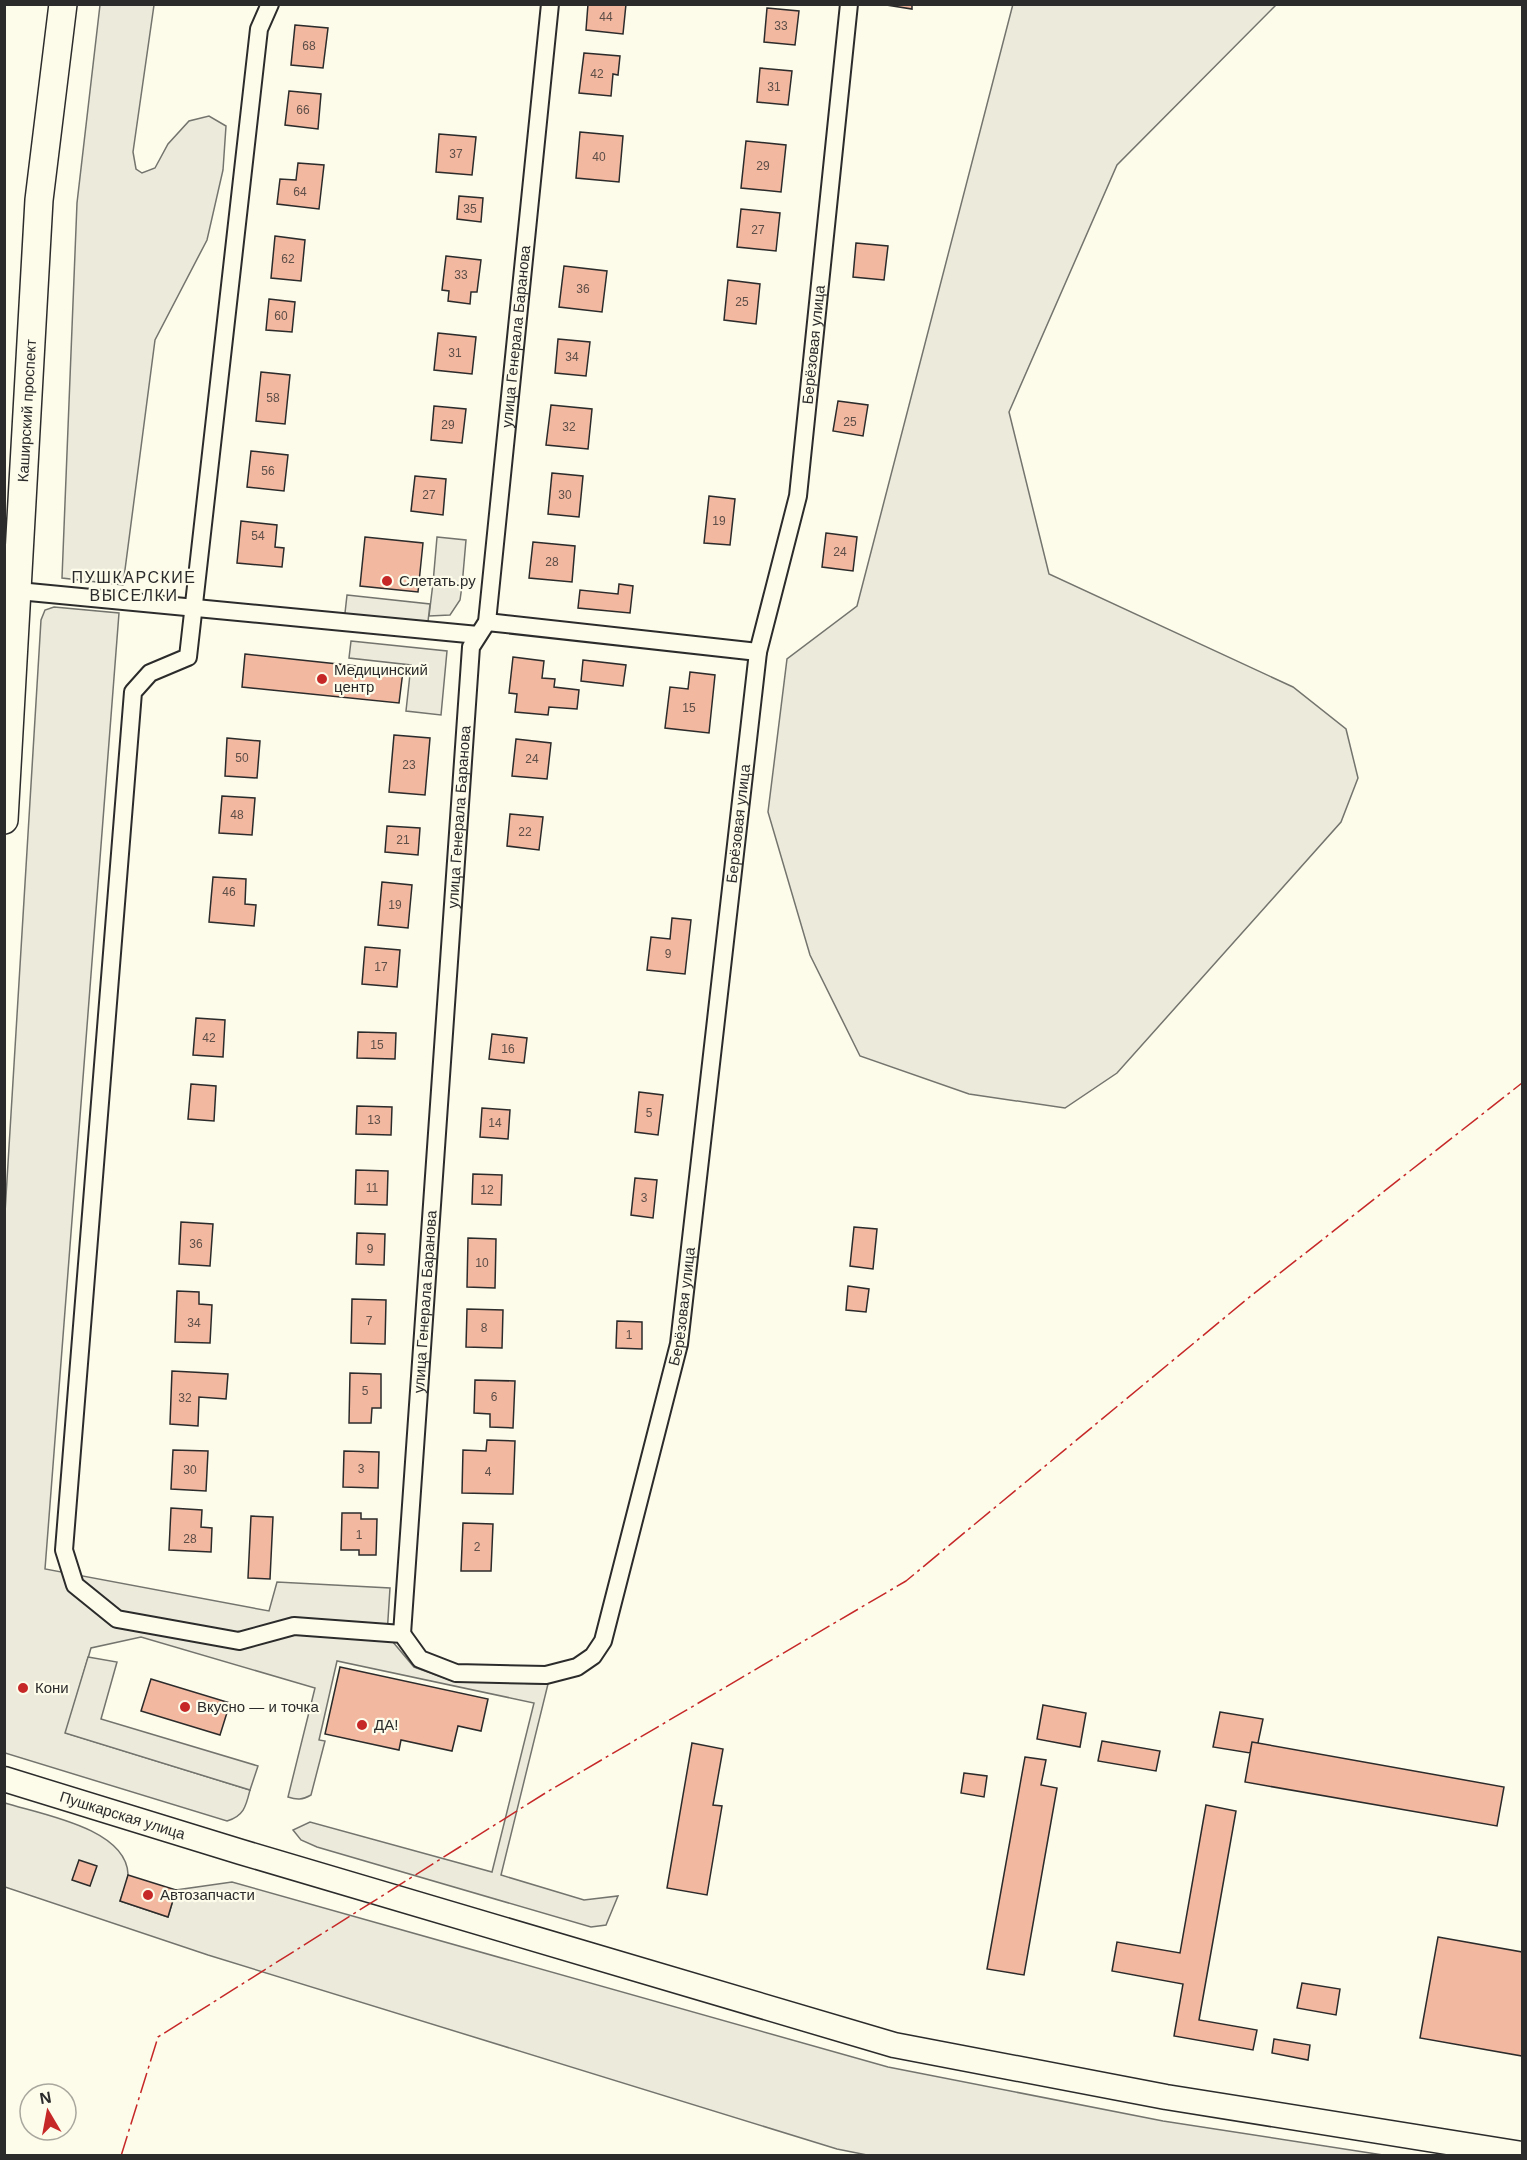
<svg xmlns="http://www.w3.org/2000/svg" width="1527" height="2160" font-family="Helvetica,sans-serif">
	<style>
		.green { fill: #ecebdb; stroke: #74746e; stroke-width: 1.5 }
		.parking { fill: #eceadb; stroke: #74746e; stroke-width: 1.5 }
		.building { fill: #f2b8a0; stroke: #2b2b2b; stroke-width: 1.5 }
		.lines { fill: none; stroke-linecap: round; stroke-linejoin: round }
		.street-casing { stroke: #2b2b2b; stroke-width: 20 }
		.secondary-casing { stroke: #2b2b2b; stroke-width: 27 }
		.primary-casing { stroke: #2b2b2b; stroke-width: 30 }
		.street { stroke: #fdfbea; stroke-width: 16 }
		.secondary { stroke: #fdfbea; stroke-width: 24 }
		.primary { stroke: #fdfbea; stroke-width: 27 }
		.power { stroke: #c62828; stroke-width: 1.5; stroke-dasharray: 21 4.5 3 4.5; stroke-linecap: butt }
		.poi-dot { fill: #c62828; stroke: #fdfbea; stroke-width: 2 }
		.labels { text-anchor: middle; stroke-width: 4.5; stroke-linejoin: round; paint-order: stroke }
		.number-label { font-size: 12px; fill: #5d4e48 }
		.street-label { font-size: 15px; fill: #2b2b2b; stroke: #fdfbea }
		.poi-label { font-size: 15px; fill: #2b2b2b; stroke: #fdfbea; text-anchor: start }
		.neighbourhood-label { font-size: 16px; letter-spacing: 1.5px; fill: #2b2b2b; stroke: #fdfbea }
	</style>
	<rect width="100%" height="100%" fill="#fdfbea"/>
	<path class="green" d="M1013,4L1276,5L1117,165L1009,412L1049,574L1293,687L1346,729L1358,778L1341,822L1117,1073L1065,1108L969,1094L860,1056L810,955L768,812L787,659L857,606Z
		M100,5H154L133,152L136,169L142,173L155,168L168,144L189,121L209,116L226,126L223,170L207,240L155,340L123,585L62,578L77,203Z
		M433,583L462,586L460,600L450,615L429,616Z
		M54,607L119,613L45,1569L269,1611L277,1582L390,1588L387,1635L414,1667L453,1681L548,1684L501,1875L584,1900L618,1896L606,1925L591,1927L317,1847L301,1840L293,1830L310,1822L492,1872L534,1703L337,1661L319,1740L325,1741L311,1795C302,1800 297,1800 288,1797L315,1688L141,1637L91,1648L66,1733L250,1790C246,1806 244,1816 227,1821L5,1753V1213L41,620L45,610Z
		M5,1803C40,1814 126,1828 128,1874C128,1882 123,1893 120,1901L168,1917L176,1890L232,1882L888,2067L1163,2121L1383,2155H867L837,2149L208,1955L5,1887Z"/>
	<path class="parking" d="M437,537L466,540L462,586L433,583Z
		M347,595L430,604L427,630L344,622Z
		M351,641L447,651L441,715L406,711L411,665L349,658Z
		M88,1657L117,1662L101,1719L258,1766L250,1790L65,1733Z"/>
	<path class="building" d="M588,4H626L623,34L586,30Z
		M880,4H912V9Z
		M767,8L799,11L795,45L764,42Z
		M295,25L328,28L323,68L291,65Z
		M584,53L620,56L618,75L613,74L611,96L579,93Z
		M760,68L792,71L788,105L757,102Z
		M289,91L321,94L318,129L285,125Z
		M580,132L623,136L619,182L576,178Z
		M439,134L476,137L472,175L436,172Z
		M746,141L786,145L781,192L741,188Z
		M298,163L324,165L319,209L277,204L280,179L296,180Z
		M459,196L483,198L481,222L457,219Z
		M741,209L780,213L776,251L737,247Z
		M275,236L305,240L301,281L271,278Z
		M856,243L888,246L884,280L853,277Z
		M446,256L481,260L477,292H471L470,304L448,301L449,291L442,290Z
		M564,266L607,271L602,312L559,307Z
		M728,280L760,284L756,324L724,320Z
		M269,299L295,302L292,332L266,330Z
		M438,333L476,337L472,374L434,370Z
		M558,339L590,342L586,376L555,373Z
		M261,372L290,375L285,424L256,421Z
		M838,401L868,405L863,436L833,431Z
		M551,405L592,409L588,449L546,445Z
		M434,406L466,409L462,443L431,440Z
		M251,451L288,455L284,491L247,487Z
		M552,473L583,476L579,517L548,514Z
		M415,476L446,479L443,515L411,511Z
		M709,496L735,499L730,545L704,543Z
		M241,521L277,525L275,547L284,548L282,567L237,563Z
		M826,533L857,537L853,571L822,567Z
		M365,537L423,543L418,592L360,586Z
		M533,542L575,546L572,582L529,578Z
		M619,584L633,586L630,613L578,608L580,590L618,594Z
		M245,654L403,671L399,703L242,687Z
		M513,657L544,661L542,678L555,679L554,687L579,690L577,709L549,707L548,715L515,712L517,694L509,693Z
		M583,660L626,665L623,686L581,681Z
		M690,672L715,675L709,733L665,728L670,687L688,689Z
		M394,735L430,738L425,795L389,792Z
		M227,738L260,741L257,778L225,776Z
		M516,739L551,743L547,779L512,776Z
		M222,796L255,798L252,835L219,833Z
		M510,814L543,817L539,850L507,846Z
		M387,826L420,828L418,855L385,852Z
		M213,877L246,879L245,904L256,905L254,926L209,922Z
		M382,882L412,885L408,928L378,925Z
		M672,918L691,920L685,974L647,970L651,937L670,939Z
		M365,947L400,950L397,987L362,984Z
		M196,1018L225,1020L223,1057L193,1055Z
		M358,1032L396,1033L395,1059L357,1058Z
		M492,1034L527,1038L524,1063L489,1059Z
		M191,1084L216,1086L214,1121L188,1119Z
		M639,1092L663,1095L658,1135L635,1132Z
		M357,1106L392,1107L391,1135L356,1134Z
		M482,1108L510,1110L508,1139L480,1137Z
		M356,1170L388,1171L387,1205L355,1204Z
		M473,1174L502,1175L501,1205L472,1204Z
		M635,1178L657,1180L653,1218L631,1215Z
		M181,1222L213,1224L210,1266L179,1264Z
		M854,1227L877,1229L873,1269L850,1266Z
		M357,1233L385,1234L384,1265L356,1264Z
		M468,1238L496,1239L495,1288L467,1287Z
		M848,1286L869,1289L866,1312L846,1310Z
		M177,1291L199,1292V1304L212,1305L210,1343L175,1342Z
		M352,1299L386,1300L385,1344L351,1343Z
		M467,1309L503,1310L502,1348L466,1347Z
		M617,1321L642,1322V1349L616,1348Z
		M172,1371L228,1374L226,1399L199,1397L198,1426L170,1424Z
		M350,1373L381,1374V1408H372L371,1423H349Z
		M475,1380L515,1381L513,1428L490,1427V1414L474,1413Z
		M487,1440L515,1441L513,1494L462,1493L463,1450L486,1451Z
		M173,1450L208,1451L206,1491L171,1489Z
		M344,1451L379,1452L378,1488L343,1487Z
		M171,1508L202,1510L201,1527L212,1528L211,1552L169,1550Z
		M342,1513H361V1519H377L376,1555H359V1550H341Z
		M251,1516L273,1517L270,1579L248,1578Z
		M463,1523L493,1524L491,1571H461Z
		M340,1667L488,1699L481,1731L458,1726L452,1751L401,1740L399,1750L325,1734Z
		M151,1679L230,1703L220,1735L141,1711Z
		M1043,1705L1086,1713L1080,1747L1037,1739Z
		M1220,1712L1263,1719L1258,1743L1252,1742L1250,1753L1213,1747Z
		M1102,1741L1160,1751L1156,1771L1098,1761Z
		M1252,1742L1504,1787L1497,1826L1245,1782Z
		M692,1743L723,1749L713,1805L722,1806L707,1895L667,1888Z
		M1025,1757L1046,1760L1041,1785L1057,1788L1024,1975L987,1969Z
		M964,1773L987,1776L984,1797L961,1793Z
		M1206,1805L1236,1811L1199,2020L1257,2030L1253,2050L1174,2036L1183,1984L1112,1971L1117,1942L1180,1953Z
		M79,1860L97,1866L90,1886L72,1880Z
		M128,1875L176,1890L168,1917L120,1901Z
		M1438,1937L1522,1952V2056L1420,2038Z
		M1302,1983L1340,1989L1336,2015L1297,2008Z
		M1274,2039L1310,2045L1308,2060L1272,2053Z"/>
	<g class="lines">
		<defs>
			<g id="street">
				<path id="s1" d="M270,4L259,29L188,657L150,673L133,692L64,1550L75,1585L117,1619L239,1641L294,1626L402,1634L420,1659L456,1673L546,1675L577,1667L593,1656L603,1641L679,1344L758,652L798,496L849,4"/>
				<path d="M8,590L478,635"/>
				<path d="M487,622L758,652"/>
				<path id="s2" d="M402,1634L471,647L487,622L550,4"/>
			</g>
			<g id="secondary">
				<path id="s3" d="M4,1779L241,1852L894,2045L1166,2097L1522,2154"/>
			</g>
			<g id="primary">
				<path id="s4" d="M4,820L39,200L63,4"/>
			</g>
		</defs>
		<use href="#street" class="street-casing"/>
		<use href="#secondary" class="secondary-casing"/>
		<use href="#primary" class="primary-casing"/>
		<use href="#street" class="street"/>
		<use href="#secondary" class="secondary"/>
		<use href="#primary" class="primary"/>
		<path class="power" d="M121,2156L158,2037L547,1792L906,1581L1252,1295L1522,1083"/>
	</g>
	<g class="poi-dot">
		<circle cx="387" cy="581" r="6"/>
		<circle cx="322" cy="679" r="6"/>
		<circle cx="23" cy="1688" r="6"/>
		<circle cx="185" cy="1707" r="6"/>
		<circle cx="362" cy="1725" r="6"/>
		<circle cx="148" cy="1895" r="6"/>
	</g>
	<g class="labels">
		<g class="number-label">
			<text x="606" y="21">44</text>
			<text x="781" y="30">33</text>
			<text x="309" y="50">68</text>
			<text x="597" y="78">42</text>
			<text x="774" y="91">31</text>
			<text x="303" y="114">66</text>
			<text x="456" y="158">37</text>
			<text x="599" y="161">40</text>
			<text x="763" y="170">29</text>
			<text x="300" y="196">64</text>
			<text x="470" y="213">35</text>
			<text x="758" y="234">27</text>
			<text x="288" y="263">62</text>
			<text x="461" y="279">33</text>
			<text x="583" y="293">36</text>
			<text x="742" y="306">25</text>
			<text x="281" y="320">60</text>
			<text x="455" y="357">31</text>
			<text x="572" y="361">34</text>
			<text x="273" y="402">58</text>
			<text x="850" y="426">25</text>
			<text x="448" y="429">29</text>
			<text x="569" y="431">32</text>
			<text x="268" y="475">56</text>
			<text x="429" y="499">27</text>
			<text x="565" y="499">30</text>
			<text x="719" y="525">19</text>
			<text x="258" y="540">54</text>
			<text x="840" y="556">24</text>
			<text x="552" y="566">28</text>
			<text x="689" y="712">15</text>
			<text x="242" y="762">50</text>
			<text x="532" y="763">24</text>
			<text x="409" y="769">23</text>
			<text x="237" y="819">48</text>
			<text x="525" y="836">22</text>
			<text x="403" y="844">21</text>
			<text x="229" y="896">46</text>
			<text x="395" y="909">19</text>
			<text x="668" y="958">9</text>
			<text x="381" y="971">17</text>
			<text x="209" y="1042">42</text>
			<text x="377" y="1049">15</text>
			<text x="508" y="1053">16</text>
			<text x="649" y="1117">5</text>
			<text x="374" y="1124">13</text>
			<text x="495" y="1127">14</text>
			<text x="372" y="1192">11</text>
			<text x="487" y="1194">12</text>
			<text x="644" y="1202">3</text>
			<text x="196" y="1248">36</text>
			<text x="370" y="1253">9</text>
			<text x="482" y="1267">10</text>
			<text x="369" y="1325">7</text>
			<text x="194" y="1327">34</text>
			<text x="484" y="1332">8</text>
			<text x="629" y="1339">1</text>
			<text x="365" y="1395">5</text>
			<text x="494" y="1401">6</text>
			<text x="185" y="1402">32</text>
			<text x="361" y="1473">3</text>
			<text x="190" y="1474">30</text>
			<text x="488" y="1476">4</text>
			<text x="359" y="1539">1</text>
			<text x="190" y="1543">28</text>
			<text x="477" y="1551">2</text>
		</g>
		<g class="street-label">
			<text dy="5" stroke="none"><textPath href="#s2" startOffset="1306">улица Генерала Баранова</textPath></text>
			<text dy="5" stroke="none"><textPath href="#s1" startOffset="3512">Берёзовая улица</textPath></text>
			<text dy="5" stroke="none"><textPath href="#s4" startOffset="410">Каширский проспект</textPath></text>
			<text dy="5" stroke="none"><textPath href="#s2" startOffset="819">улица Генерала Баранова</textPath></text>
			<text dy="5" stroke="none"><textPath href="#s1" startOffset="3026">Берёзовая улица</textPath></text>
			<text dy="5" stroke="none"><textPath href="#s2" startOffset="333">улица Генерала Баранова</textPath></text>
			<text dy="5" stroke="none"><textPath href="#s1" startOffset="2540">Берёзовая улица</textPath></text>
			<text dy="5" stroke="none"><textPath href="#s3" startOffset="124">Пушкарская улица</textPath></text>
		</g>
		<g class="poi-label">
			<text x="399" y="586">Слетать.ру</text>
			<text x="334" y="675">Медицинский<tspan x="334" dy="17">центр</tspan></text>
			<text x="35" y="1693">Кони</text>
			<text x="197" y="1712">Вкусно — и точка</text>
			<text x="374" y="1730">ДА!</text>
			<text x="160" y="1900">Автозапчасти</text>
		</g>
		<g class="neighbourhood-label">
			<text x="134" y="583">ПУШКАРСКИЕ<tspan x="134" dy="18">ВЫСЕЛКИ</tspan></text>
		</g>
	</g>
	<rect width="1527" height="2160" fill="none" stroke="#2b2b2b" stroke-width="12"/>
	<g transform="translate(48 2112) rotate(350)"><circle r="28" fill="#fdfbea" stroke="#a9a89e" stroke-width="1.5"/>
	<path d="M0-4.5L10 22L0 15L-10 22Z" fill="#c62828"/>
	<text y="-9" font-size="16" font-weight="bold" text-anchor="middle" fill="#2b2b2b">N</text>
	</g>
</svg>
